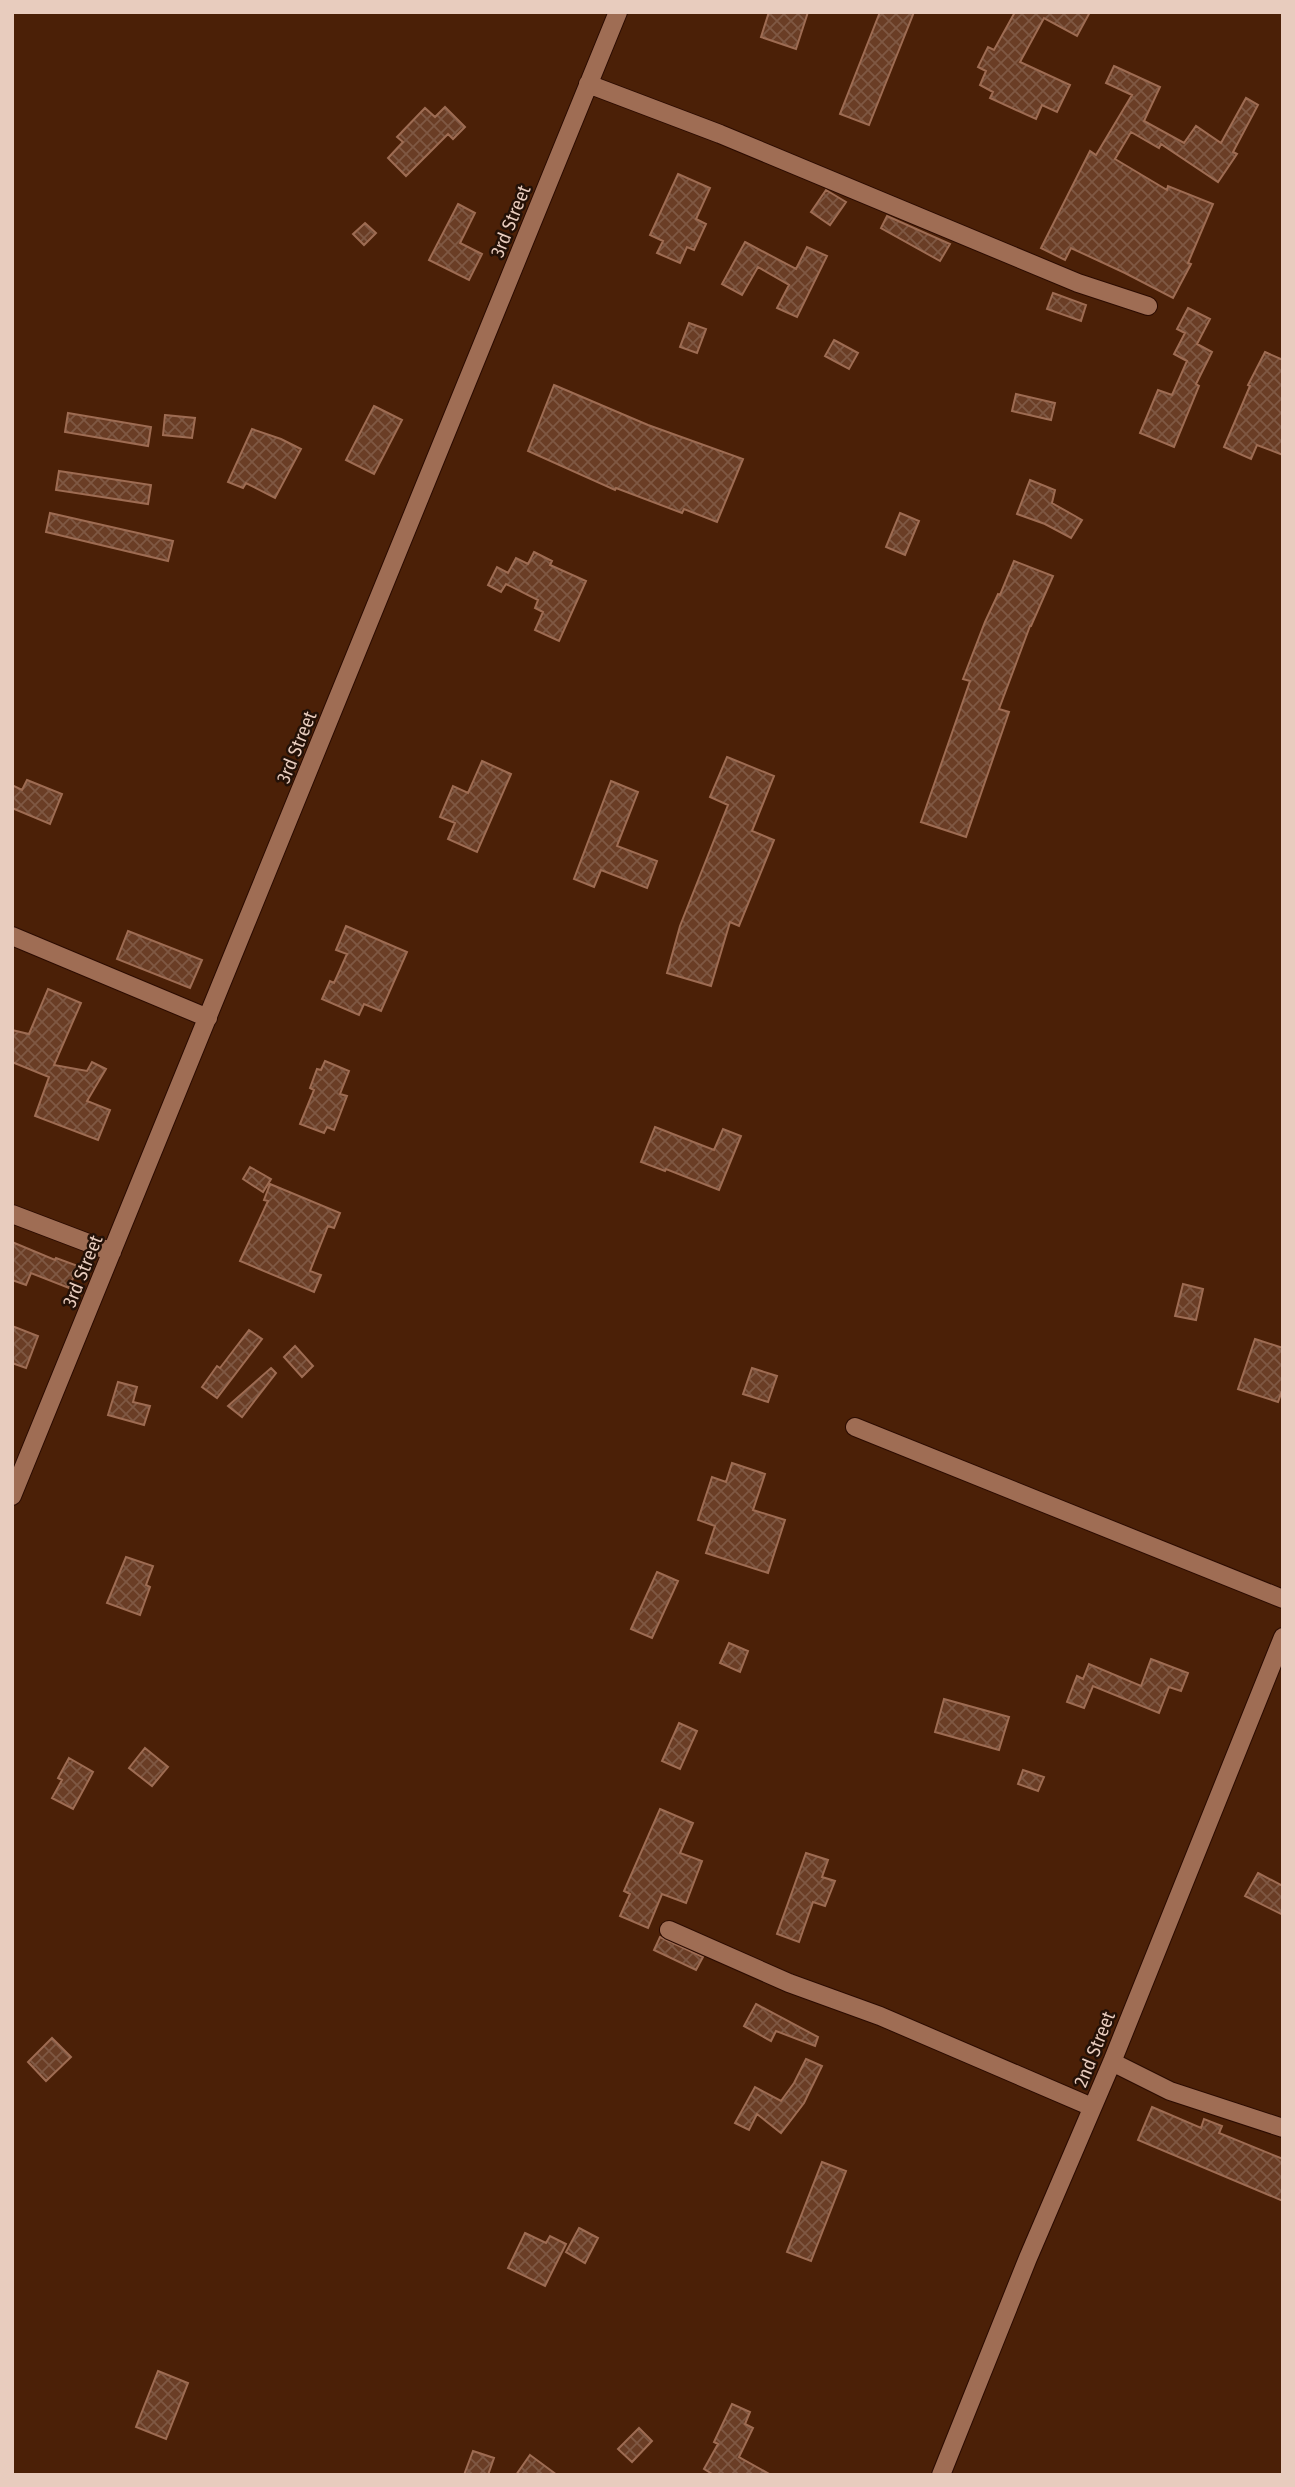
<svg xmlns="http://www.w3.org/2000/svg" width="1295" height="2487" font-family="'Fira Sans Condensed',sans-serif">
	<style>
		.building { fill: url(#building-cross-hatch); stroke: #9e6c53; stroke-width: 2 }
		.lines { fill: none; stroke-linecap: round; stroke-linejoin: round }
		.minor-casing { stroke: #2b0b00; stroke-width: 20 }
		.minor { stroke: #9f6d54; stroke-width: 18 }
		.labels { text-anchor: middle; stroke-width: 5; stroke-linejoin: round; paint-order: stroke }
		.street-label { font-size: 19px; fill: #e8ccbe; stroke: #241107 }
	</style>
	<defs>
		<pattern id="building-cross-hatch" width="8" height="8" patternUnits="userSpaceOnUse" patternTransform="scale(1.75)"><rect width="8" height="8" fill="#6a3d25"/><path d="M0 0l8 8M0 8l8-8" fill="none" stroke="#7f5843"/></pattern>
	</defs>
	<rect width="100%" height="100%" fill="#4b2007"/>
	<path class="building" d="M769,12H808L796,49L761,37Z
		M880,12H914L869,125L840,114Z
		M1015,12H1090L1077,36L1044,18L1020,62L1070,85L1057,112L1042,105L1036,119L990,98L993,92L980,85L986,71L978,67L988,47L994,50Z
		M1114,66L1160,87L1144,121L1184,143L1196,126L1221,143L1246,98L1258,105L1233,152L1237,154L1218,182L1161,144L1159,148L1131,132L1115,159L1167,190L1168,186L1213,204L1188,263L1191,264L1173,298L1125,273L1071,248L1065,260L1041,248L1090,151L1096,155L1132,95L1106,83Z
		M445,107L465,127L453,139L448,134L406,176L388,158L403,142L397,137L425,108L435,117Z
		M678,174L710,188L696,219L706,224L694,250L687,247L680,263L657,253L663,241L650,235Z
		M826,190L846,202L830,225L811,212Z
		M458,204L475,213L460,243L482,254L469,280L429,260Z
		M887,216L950,244L940,261L881,228Z
		M365,223L376,233L364,245L353,234Z
		M745,242L796,269L807,247L827,256L797,317L777,308L789,285L758,267L742,295L722,284Z
		M1053,293L1086,305L1081,321L1047,309Z
		M1188,308L1210,319L1197,344L1212,352L1196,384L1199,386L1174,447L1140,433L1158,390L1172,395L1187,361L1174,354L1185,333L1177,329Z
		M689,323L706,329L697,353L680,347Z
		M834,340L858,353L849,369L825,356Z
		M1265,352L1283,360V455L1257,445L1251,459L1224,447L1250,386L1248,385Z
		M554,385L648,425L743,459L717,522L684,509L682,513L616,488L615,490L528,451Z
		M1016,394L1055,403L1051,420L1012,411Z
		M374,406L402,420L374,474L346,460Z
		M68,413L151,427L148,446L65,432Z
		M165,415L195,418L192,438L163,435Z
		M252,429L281,439L301,449L275,498L246,483L243,488L228,482Z
		M59,471L151,485L148,504L56,490Z
		M1030,480L1055,490L1052,503L1082,520L1071,538L1045,524L1017,514Z
		M50,513L173,541L168,561L46,532Z
		M900,513L919,521L905,555L886,547Z
		M534,552L552,561L550,565L586,581L559,641L535,630L543,612L535,608L538,600L506,584L501,592L488,585L497,567L508,573L516,558L528,564Z
		M1014,561L1053,576L1031,626H1030L999,709L1009,712L966,837L921,822L970,681L963,679L985,622L998,594L1000,595Z
		M727,757L774,776L752,831L774,840L739,926L730,922L711,986L667,973L680,926L728,805L710,797Z
		M482,761L511,774L477,852L448,839L455,823L440,817L453,786L468,793Z
		M27,780L62,794L50,824L12,808V785L22,790Z
		M611,781L638,792L617,846L657,861L647,888L601,870L594,887L574,879Z
		M346,926L407,952L381,1011L364,1004L359,1015L322,999L330,981L334,983L347,954L336,950Z
		M128,931L202,960L190,988L117,959Z
		M48,989L81,1003L54,1065L87,1071L92,1062L106,1069L87,1101L110,1110L98,1140L35,1116L49,1077L12,1062V1030L29,1034Z
		M325,1061L349,1071L340,1094L347,1096L334,1130L327,1127L324,1133L300,1124L314,1090L310,1088L317,1069L321,1070Z
		M655,1127L714,1150L723,1129L741,1136L719,1190L666,1169L665,1171L641,1162Z
		M250,1167L271,1179L263,1192L243,1179Z
		M270,1184L340,1213L334,1228L328,1226L310,1271L321,1275L314,1292L240,1261L268,1201L264,1200Z
		M12,1242L55,1260L56,1258L78,1266L69,1288L31,1273L26,1285L12,1280Z
		M1183,1284L1203,1289L1196,1320L1175,1316Z
		M12,1326L38,1336L26,1368L12,1363Z
		M249,1330L262,1339L217,1398L202,1387L217,1366L220,1368Z
		M1255,1339L1283,1348V1388L1278,1402L1238,1389Z
		M295,1346L313,1366L302,1377L284,1357Z
		M271,1368L276,1373L242,1417L228,1406Z
		M752,1368L777,1376L768,1402L743,1394Z
		M118,1382L137,1387L133,1402L150,1406L144,1425L108,1415Z
		M732,1463L765,1474L753,1510L785,1520L768,1573L706,1553L715,1526L698,1520L712,1477L726,1482Z
		M126,1557L153,1566L146,1585L150,1587L140,1615L107,1603Z
		M657,1572L678,1581L652,1638L631,1629Z
		M729,1643L748,1651L740,1672L720,1663Z
		M1151,1659L1188,1673L1181,1691L1169,1687L1159,1713L1093,1686L1084,1708L1067,1702L1077,1676L1083,1679L1089,1664L1141,1686Z
		M944,1699L1009,1717L999,1750L935,1732Z
		M679,1723L697,1731L680,1769L662,1761Z
		M145,1748L168,1767L152,1786L129,1768Z
		M69,1758L93,1772L73,1809L52,1798L62,1780L58,1778Z
		M1023,1770L1044,1777L1038,1791L1018,1784Z
		M660,1809L693,1823L680,1853L702,1861L686,1903L662,1894L648,1928L620,1916L630,1894L624,1891Z
		M806,1853L828,1860L822,1877L835,1881L825,1906L813,1902L799,1942L777,1934Z
		M1258,1873L1283,1886V1915L1245,1896Z
		M660,1937L703,1957L696,1970L654,1950Z
		M756,2004L818,2037L815,2046L776,2031L771,2041L744,2026Z
		M52,2038L71,2057L46,2081L28,2062Z
		M806,2059L822,2066L804,2103L781,2133L757,2114L749,2130L735,2123L755,2087L781,2101L794,2083Z
		M1152,2107L1201,2128L1204,2119L1222,2126L1219,2133L1283,2159V2201L1138,2140Z
		M822,2162L846,2171L811,2261L787,2252Z
		M579,2228L598,2238L585,2263L566,2252Z
		M525,2233L546,2243L550,2236L566,2244L545,2286L508,2268Z
		M158,2371L188,2383L166,2439L136,2427Z
		M732,2404L750,2412L745,2424L753,2428L739,2457L771,2475H714L704,2469L718,2444L714,2442Z
		M639,2428L652,2441L632,2462L618,2449Z
		M473,2451L494,2458L488,2475H464Z
		M530,2455L557,2475H516Z"/>
	<g class="lines">
		<defs>
			<path id="minor" d="M588,84L720,134L1078,283L1148,306
				M12,936L208,1018
				M12,1214L112,1252
				M855,1427L1283,1599
				M12,1496L618,12
				M669,1930L789,1983L880,2016L1092,2107
				M1112,2062L1170,2091L1283,2128
				M941,2475L1028,2258L1112,2062L1283,1637"/>
		</defs>
		<use href="#minor" class="minor-casing"/>
		<use href="#minor" class="minor"/>
	</g>
	<g class="labels">
		<g class="street-label">
			<text transform="translate(510 221) rotate(-68)" y="7">3rd Street</text>
			<text transform="translate(296 747) rotate(-68)" y="7">3rd Street</text>
			<text transform="translate(82 1271) rotate(-68)" y="7">3rd Street</text>
			<text transform="translate(1094 2049) rotate(-68)" y="7">2nd Street</text>
		</g>
	</g>
	<rect width="1295" height="2487" fill="none" stroke="#e8ccbe" stroke-width="28"/>
</svg>
